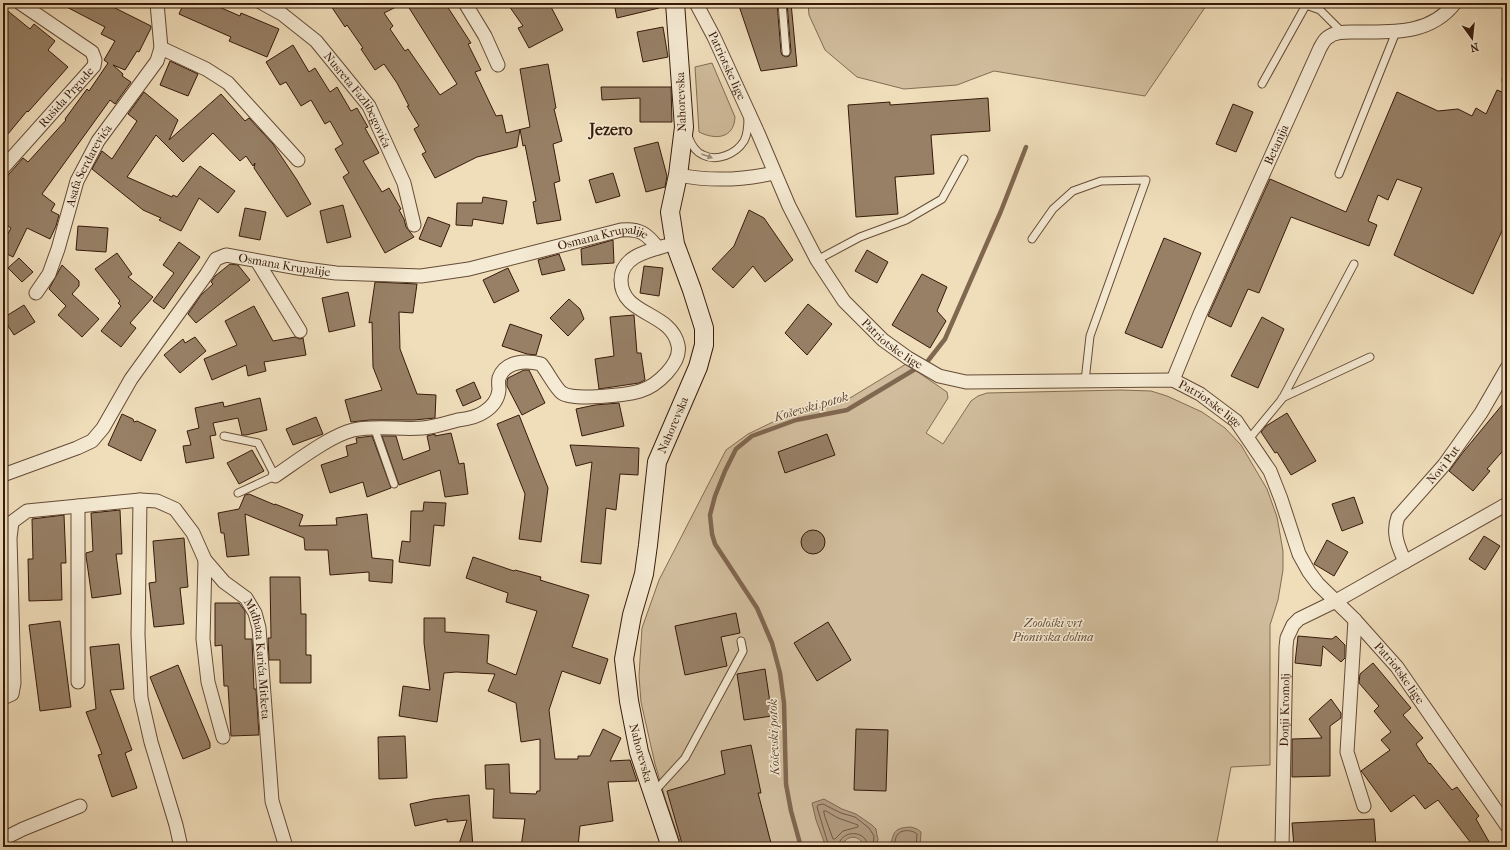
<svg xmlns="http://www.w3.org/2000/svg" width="1510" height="850" font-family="'IM FELL French Canon',serif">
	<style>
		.green { fill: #d1bd9d; stroke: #846c54 }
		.water { fill: #b19b7f; stroke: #806750 }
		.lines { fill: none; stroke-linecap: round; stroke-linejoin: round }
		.shore { stroke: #745a44; stroke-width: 1 }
		.stream { stroke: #806750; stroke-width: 4.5 }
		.building { fill: #978066; stroke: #371a0a }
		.lane-casing { stroke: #654b36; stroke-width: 9 }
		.street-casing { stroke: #654b36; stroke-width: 15 }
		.secondary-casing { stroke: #371a0a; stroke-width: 20 }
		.lane { stroke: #f5ead3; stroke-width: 7 }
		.street { stroke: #f5ead3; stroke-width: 13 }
		.secondary { stroke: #f5ead3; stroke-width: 18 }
		.oneway { fill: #a08c79 }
		.labels { text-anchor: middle; stroke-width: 3; stroke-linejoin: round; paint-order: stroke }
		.street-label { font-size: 12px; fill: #371a0a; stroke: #f5ead3 }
		.park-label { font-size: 12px; font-style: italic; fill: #654b36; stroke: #f5ead3 }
		.water-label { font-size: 13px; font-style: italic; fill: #624733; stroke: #f5ead3 }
		.district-label { font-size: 16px; font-weight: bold; fill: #371a0a; stroke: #f5ead3 }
	</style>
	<rect width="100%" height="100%" fill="#f0debb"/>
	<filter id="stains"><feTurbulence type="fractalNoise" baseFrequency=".005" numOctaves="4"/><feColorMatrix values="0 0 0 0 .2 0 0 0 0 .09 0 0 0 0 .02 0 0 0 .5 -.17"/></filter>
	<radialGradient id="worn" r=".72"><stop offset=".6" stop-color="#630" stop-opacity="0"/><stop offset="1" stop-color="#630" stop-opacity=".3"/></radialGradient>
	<path class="green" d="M808,3H1208L1145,96L994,71L957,85L904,89L857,77L825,50L809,15Z
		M712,63L735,117C734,139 715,140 699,132L695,67Z
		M906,364L947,392L948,398L926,433L943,444L971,401L978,396L987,393L1121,390L1151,391L1167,396L1202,412L1225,428L1241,445L1267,489L1277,517L1283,551V570L1278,600L1270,625V765L1231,767L1216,847H682L666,801L655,764L641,702L639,676L642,628L659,580L726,450L748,434L775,421L850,398Z"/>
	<path class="water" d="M824,799L842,809L856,814L872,825L876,829L877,835L878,839L876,847H864C861,834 845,834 842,847H826L816,820L812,803Z
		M911,827L917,829L921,832L920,847H890C894,831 894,828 911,827Z"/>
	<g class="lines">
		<path class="shore" d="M824,811H826L838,818L858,825V827L843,831L835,839H833L825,817Z
			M829,847L817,807L818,805L823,804L841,813L855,817L869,828L874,836L873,847
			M838,847C840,829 867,829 868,847
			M894,847C895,843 895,837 898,834C902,829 913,830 917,834L916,847"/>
		<path class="stream" d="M801,847L791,811L786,784L784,703L780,673L772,643L757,608L715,544L712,534L710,515L715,496L725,471L736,449L752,436L796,420L847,410L927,362L945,339L1001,211L1026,147"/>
	</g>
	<path class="building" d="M59,3H105L151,26V28L139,52L137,51L125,70L113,65L123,74L122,76L131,82L115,104L110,100L42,194L55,204L51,211L59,215L56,226L50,239L27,228L13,257L3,252V243L11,228L3,223V181L23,158L28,162L66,120L65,119L87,89L89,91L108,63L104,60L115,41L101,34L105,27Z
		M184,3H210L240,16L241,13L279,29L267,57L229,41L231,37L179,14Z
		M329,3H404L384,13L393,26L390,29L405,51L408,49L440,95L457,84L406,3H445L471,43L468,44L481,70L475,72L496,116L502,115L506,133L530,127L520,69L548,64L556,108L554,109L562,141L553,144L560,181L554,183L561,220L537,224L533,202L536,201L525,145L523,146L520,129L517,147L477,157L435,178L422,154L426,152L414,129L419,126L407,106H409L397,83L384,64L375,70L361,49L363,48L347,25L345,27Z
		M507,3H549L563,30L529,48L518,28L523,26Z
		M614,3H658L659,8L617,18Z
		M738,3H777L781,52L782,55L786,57L789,56L791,52L787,3H791L797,66L761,71Z
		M3,7L30,29L34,24L55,41L48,50L68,67L28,112L27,111L3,140Z
		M663,27L668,57L643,62L637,32Z
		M293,45L309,72L315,68L330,92L337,87L351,111L357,108L368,127L365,128L379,153L363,161L382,192L389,188L401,209L399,210L404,219L406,227L414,237L385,253L343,177L349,173L335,149L343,144L330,121L325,124L311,100L301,106L286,82L280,85L266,62Z
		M170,61L198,74L188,96L160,85Z
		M601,87H671L672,122H640V98L602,100Z
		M1497,90L1507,94V220L1473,294L1394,255L1422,188L1397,179L1388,200L1378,195L1368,221L1377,225L1369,246L1291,217L1259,293L1248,289L1231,327L1208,316L1270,179L1346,212L1397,92L1438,111L1458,109L1472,116L1476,108L1486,114Z
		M144,92L178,120L169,140L221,94L245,121L249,118L273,144L297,180L311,204L287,217L254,168L255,163L253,166L246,156L240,161L213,133L183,162L156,135L127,177L172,197L173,195L177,197L200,166L235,191L218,213L199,198L181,231L159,220L161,218L143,210L92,169L102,151L112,159L137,121L128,114Z
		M988,98L990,131L931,135L934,174L895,177L898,214L856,217L848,105L890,102V105Z
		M1233,104L1253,112L1236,152L1216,144Z
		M658,142L667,176L665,187L646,192L634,148Z
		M613,173L620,196L596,203L589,180Z
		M483,197L507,201L503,224L473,219L472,226L456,225L457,203H482Z
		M343,205L351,237L327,243L320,211Z
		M245,208L266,212L260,240L239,236Z
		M749,210L764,218L793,260L765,282L753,266L733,288L712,269L734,246Z
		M428,217L450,225L441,247L419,239Z
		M78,226L108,228L106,252L76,250Z
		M1164,238L1201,253L1162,348L1125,333Z
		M613,240L614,263L582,265L581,249Z
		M179,242L200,257L164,309L153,301L174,273L163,265Z
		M867,250L888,262L877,283L855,271Z
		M117,253L132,274L128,277L153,297L130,323L136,328L121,347L101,331L121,306L118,303L120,301L95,269Z
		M559,254L565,270L542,275L538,260Z
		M19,258L33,272L22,282L8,268Z
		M230,264L238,265L250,280L196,323L188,314L201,295L213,284L211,282L215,276Z
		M62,265L79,281V286L72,294L99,319L82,337L58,315L66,306L49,289Z
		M644,266L663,268L659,296L640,293Z
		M508,268L519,291L494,303L483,280Z
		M922,274L947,287L937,311L946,321L930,348L892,325Z
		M375,282L417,284L413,313L399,312L400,349L417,394L436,395L435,418L414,420H370L351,422L345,400L382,390L373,367L372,322L369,323Z
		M348,292L355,326L329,332L322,298Z
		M569,299L580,309L584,319L568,336L550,318Z
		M808,304L832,324L807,355L785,333Z
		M24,305L35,322L14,335L3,318Z
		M254,306L273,341L295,337L300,339L303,338L306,355L264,362L266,371L248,376L246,365L212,380L204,359L237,345L225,321Z
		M634,315L637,353H641L645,380L639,383L599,389L595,359L614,356L610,317Z
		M1262,317L1284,329L1258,388L1231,376Z
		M510,324L542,335L536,355L527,354L502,346Z
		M195,337L206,351L180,373L164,355L183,339L185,343Z
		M524,370H529L545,403L522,415L507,386V381L508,378Z
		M474,382L481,398L463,406L456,390Z
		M260,398L267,430L246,435H242L238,418L213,423L216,435L210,436L214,458L186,463L183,446L191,445L187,431L199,428L195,408L223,402L224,407Z
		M1507,399V446L1487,469L1490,471L1473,491L1449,471L1464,451Z
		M619,403L624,426L582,436L576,409L595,405Z
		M1287,413L1316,461L1291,475L1277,452L1275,453L1261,432L1266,426Z
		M122,414L133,419L134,422L137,421L156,430L141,461L108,445Z
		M519,415L548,488L541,542L519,539L525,494L497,424Z
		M316,417L323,434L293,445L286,429Z
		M451,433L459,464L464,463L468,494L445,497L440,470L399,485L382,436H396L403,460L430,450L427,436L435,434V436Z
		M827,434L835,455L785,473L778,452Z
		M372,436L391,488L367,497L363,482L330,493L321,465L348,456L346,446L357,443L356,438Z
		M570,445L639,448L638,475L620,474L616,510L606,508L601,564L581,562L592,462L576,466Z
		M252,450L264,471L239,484L227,463Z
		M249,494L275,505V504L303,515L299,526L337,525L336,518L367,514L372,558L393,560L392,583L369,581V572L330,575L328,550H305L304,538L245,514L249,555L227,557L224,533H221L218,513L239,509L245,495Z
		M1354,497L1363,523L1342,531L1332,504Z
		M424,502L446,503L444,526L434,525L430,566L399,562L402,541L410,542L411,511H423Z
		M120,510L122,554H116L121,594L92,598L86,556V553L93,551L91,513Z
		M64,515L66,563H61L62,600L29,601L28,559H33L32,519Z
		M801 542a12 12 0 1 1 24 0a12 12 0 1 1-24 0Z
		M1484,536L1500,546L1485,570L1469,559Z
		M184,538L188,587L180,588L184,624L154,627L149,583L156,582L153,541Z
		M1327,540L1348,552L1334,576L1314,564Z
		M473,557L514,571L515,570L541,577L540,580L589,595L572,647L608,659L600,684L562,671L549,710L555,759H578V756H590L603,729L621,738L610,761L630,760L637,781L608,782L613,821L580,826L578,847H521L525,819L493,818L494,789H486L485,765L509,764L510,793L536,794L537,791H540V739L521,742L516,703L488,691L495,674L456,672L444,673L437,722L399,716L403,686L430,690L424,643V618H445V632L489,635L487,663L516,675L537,611L506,602L508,593L466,578Z
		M270,577H300L301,614H306V655H311V683H280V660H269L268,638H271Z
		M215,603H239L245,611V639H252L254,689H256L259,735L231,736L228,686H224L222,645L215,646Z
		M736,613L740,633L721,637L727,666L685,675L675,626Z
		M60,621L71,707L40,711L29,625Z
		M828,622L851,660L817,681L794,643Z
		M1298,636L1332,639L1336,636L1345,645V658L1341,662L1323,646L1321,666L1295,663Z
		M119,644L124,689L110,690L132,750L125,753L137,788L112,797L98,755L102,754L86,712L96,709L90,647Z
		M1373,663L1411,708L1403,715L1423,738L1416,744L1429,764L1430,763L1452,790L1457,787L1479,816L1476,819L1492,847H1474L1438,800L1425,809L1414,795L1391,812L1362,772L1361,771L1390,750L1381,740L1391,732L1374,711L1379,706L1359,683L1360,674Z
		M178,665L210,743V748L183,759L150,677Z
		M765,669L772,716L744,720L737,674Z
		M1331,699L1341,713V718L1330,726V776L1292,777V739L1322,738L1309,719Z
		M856,729L888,730L886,791L854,790Z
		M405,736L407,778L379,779L378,737Z
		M751,745L761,793H758L772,847H683L667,791L725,774L721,751Z
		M469,795L473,847H458L467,820L447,822V819L415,826L410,804L433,799Z
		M1374,819L1376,847H1347V845L1294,847L1292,823Z"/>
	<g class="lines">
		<defs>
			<path id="lane" d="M782,3L786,52
				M1507,77L1506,80L1507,84
				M1262,84L1306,5L1320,10L1342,32
				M688,136C691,144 695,152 703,155C717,162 736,154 744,141C748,134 748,125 748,116
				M1339,174L1396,32
				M1032,239L1053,209L1073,191L1101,181L1146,180L1090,336L1085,381
				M817,260L860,237L906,220L942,199L964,159
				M1282,398L1370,357
				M374,427L394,484
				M224,436L258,443L275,476L238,493
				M1249,439L1282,399L1354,264
				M654,792L685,758L743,651L741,641"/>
			<g id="street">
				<path id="s1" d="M262,3L282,14L316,41L369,106L404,183L414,225"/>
				<path d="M465,3L485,36L498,65"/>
				<path id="s2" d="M696,3L714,37L758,133L789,206L817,260L844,301L883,340L908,358L939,376L966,382L1173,380L1200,394L1236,421L1270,471L1281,499L1299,554L1309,572L1318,584L1355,620L1397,667L1507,826"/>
				<path d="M161,48L206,69L228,83L298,160"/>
				<path id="s3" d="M3,168L94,66L95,60L92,52L20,3"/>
				<path d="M678,175C709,181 743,180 774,173"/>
				<path d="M257,261L300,331"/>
				<path id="s4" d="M36,293L49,274L58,249L77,181L98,141L157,61L161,48L157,3"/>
				<path id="s5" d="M1173,380L1200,314L1320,48C1322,45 1324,40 1327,38C1335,31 1347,32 1357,32C1393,32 1430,35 1455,3"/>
				<path id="s6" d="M3,475L77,448L92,441L103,428L131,379L206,275L216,259L226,255L298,268L336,273L421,276L469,269L621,230C640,228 647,234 658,248"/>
				<path d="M275,476C296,462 329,436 353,430C377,425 399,430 423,428C435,427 447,423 458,420C467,419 477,417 484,412C492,407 498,399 499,390C499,386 498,382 499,378C505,361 526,360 541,364C547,371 556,389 562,393C574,401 626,395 640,391C657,386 682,363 678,345C671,311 621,316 621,280C621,257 647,251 665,246"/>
				<path d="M140,500L138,635L141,698L151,742L176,825L181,847"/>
				<path d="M78,506V682"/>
				<path d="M205,560L203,639L208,682L223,737"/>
				<path id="s7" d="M1405,562C1398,546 1392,533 1398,517L1444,465L1481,413L1507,368"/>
				<path d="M1355,620L1347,752L1364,806"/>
				<path id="s8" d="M3,698L12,694L14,683L10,538L12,522L27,511L140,500L157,501L175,509L193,533L205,560L224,582L246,598L255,613L259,628L272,801L286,847"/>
				<path d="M3,839L23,829L80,806"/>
				<path id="s9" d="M1282,847L1286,647L1287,638L1293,625L1299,619L1336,601L1507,504"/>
			</g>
			<g id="secondary">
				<path id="s10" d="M671,847L639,752L629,701L624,659L632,615L644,574L648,545L657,462L698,367L704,345V328L692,290L675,244L670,212L678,175L684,127L675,3"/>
			</g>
		</defs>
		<use href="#lane" class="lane-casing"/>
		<use href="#street" class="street-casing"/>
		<use href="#secondary" class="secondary-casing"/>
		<use href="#lane" class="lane"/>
		<use href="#street" class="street"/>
		<use href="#secondary" class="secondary"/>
	</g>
	<defs><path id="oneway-solid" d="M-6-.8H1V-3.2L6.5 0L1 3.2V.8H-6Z"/></defs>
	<use class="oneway" href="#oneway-solid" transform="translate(707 156) rotate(20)"/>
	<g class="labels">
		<g class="street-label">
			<text dy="4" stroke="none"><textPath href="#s2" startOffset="70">Patriotske lige</textPath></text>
			<text dy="4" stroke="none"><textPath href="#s3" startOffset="95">Rušida Prgude</textPath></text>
			<text dy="4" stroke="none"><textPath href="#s1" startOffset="139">Nusreta Fazlibegovića</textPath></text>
			<text transform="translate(681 102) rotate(-92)" y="4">Nahorevska</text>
			<text dy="4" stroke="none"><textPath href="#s5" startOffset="257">Betanija</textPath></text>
			<text dy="4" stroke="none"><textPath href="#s4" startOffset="139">Asafa Serdarevića</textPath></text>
			<text dy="4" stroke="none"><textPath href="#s6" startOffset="710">Osmana Krupalije</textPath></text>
			<text dy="4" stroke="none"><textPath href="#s6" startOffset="386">Osmana Krupalije</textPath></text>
			<text dy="4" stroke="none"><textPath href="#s2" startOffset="398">Patriotske lige</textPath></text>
			<text dy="4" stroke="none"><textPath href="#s2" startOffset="734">Patriotske lige</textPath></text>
			<text dy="4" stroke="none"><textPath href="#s10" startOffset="435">Nahorevska</textPath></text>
			<text dy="4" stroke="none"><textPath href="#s7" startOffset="116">Novi Put</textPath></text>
			<text dy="4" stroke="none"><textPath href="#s8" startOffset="530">Midhata Karića Mitketa</textPath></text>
			<text dy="4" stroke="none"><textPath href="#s2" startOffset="1070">Patriotske lige</textPath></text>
			<text dy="4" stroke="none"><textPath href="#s9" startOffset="137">Donji Kromolj</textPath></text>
			<text transform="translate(641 753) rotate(75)" y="4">Nahorevska</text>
		</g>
		<g class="park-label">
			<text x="1053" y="627">Zoološki vrt<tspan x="1053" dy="14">Pionirska dolina</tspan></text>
		</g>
		<g class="water-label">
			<text transform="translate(811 406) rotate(-16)" y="5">Koševski potok</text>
			<text transform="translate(773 737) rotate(-92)" y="5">Koševski potok</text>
		</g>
		<g class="district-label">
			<text x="611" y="135">Jezero</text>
		</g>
	</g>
	<rect width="1510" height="850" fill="none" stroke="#f0debb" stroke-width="16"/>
	<rect x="4" y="4" width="1502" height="842" fill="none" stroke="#371a0a" stroke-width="2"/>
	<rect x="8" y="8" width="1494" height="834" fill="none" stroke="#371a0a"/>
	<g transform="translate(1472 38) rotate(165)" stroke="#f5ead3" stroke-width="3" paint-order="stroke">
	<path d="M0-3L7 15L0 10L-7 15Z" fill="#371a0a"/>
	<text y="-6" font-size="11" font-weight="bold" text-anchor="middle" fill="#371a0a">N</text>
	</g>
	<rect width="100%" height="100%" filter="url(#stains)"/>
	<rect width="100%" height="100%" fill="url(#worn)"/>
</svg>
